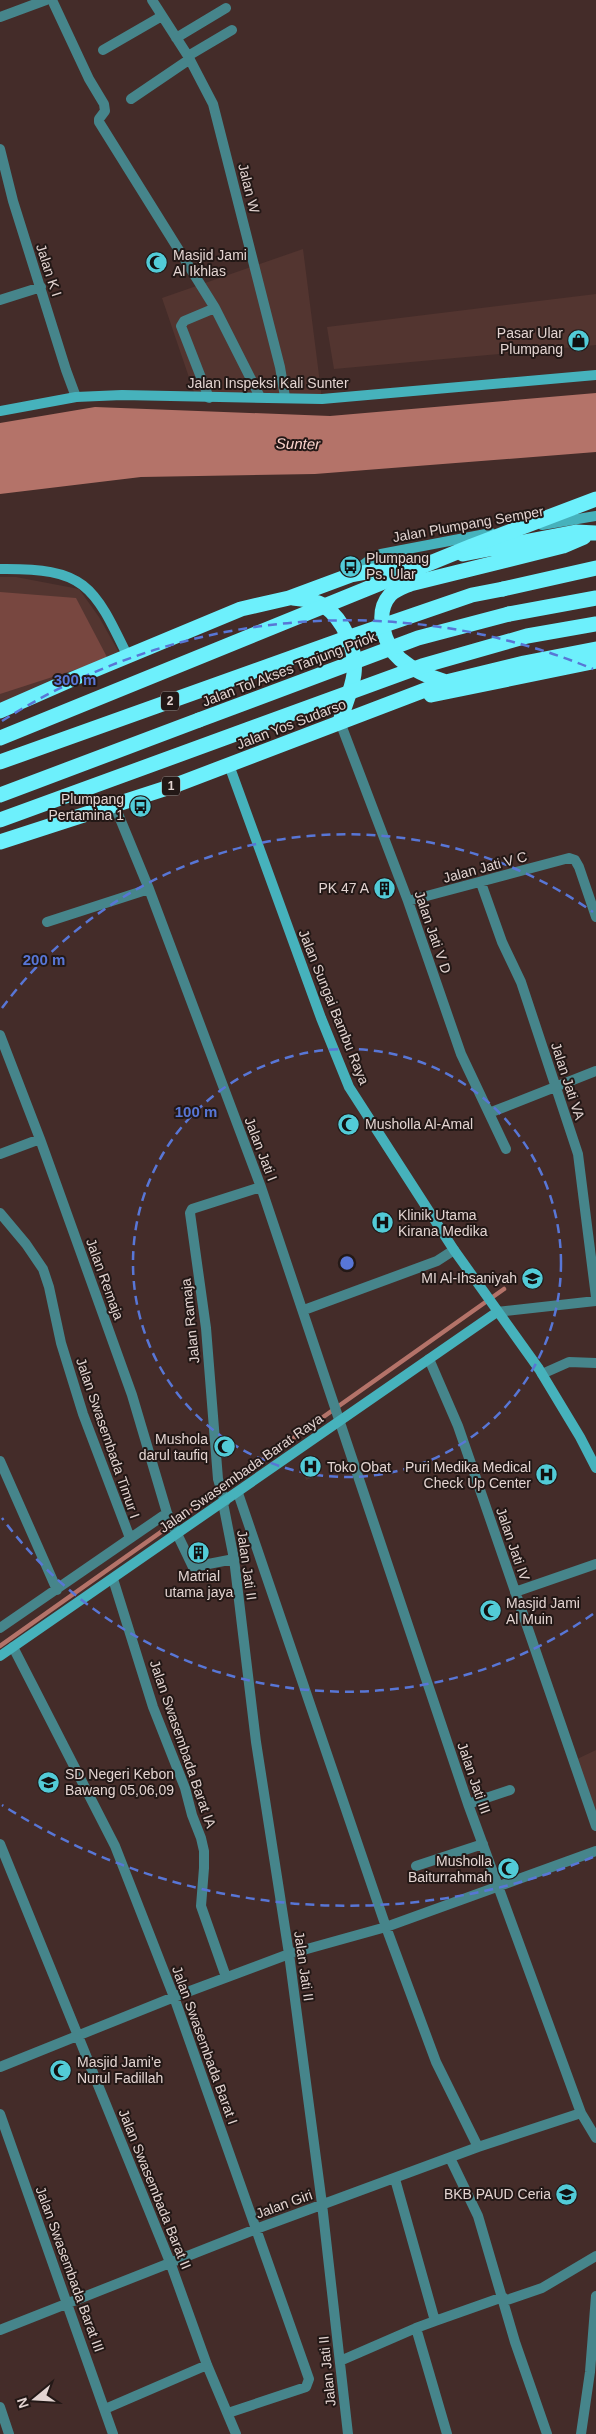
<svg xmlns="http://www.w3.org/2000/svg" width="596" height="2434" font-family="Helvetica,sans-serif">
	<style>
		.built { fill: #533530 }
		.green { fill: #784740 }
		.water { fill: #b47369 }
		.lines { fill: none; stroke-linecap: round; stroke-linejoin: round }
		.stream { stroke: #b47369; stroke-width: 4.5 }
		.street { stroke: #46858b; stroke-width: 10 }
		.secondary { stroke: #46b2bc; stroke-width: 10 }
		.highway { stroke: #6df0fc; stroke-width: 15 }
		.highway-bridge { stroke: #6df0fc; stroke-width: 15 }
		.ring { fill: none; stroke: #5876d6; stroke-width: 2.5; stroke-dasharray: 9 6 }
		.labels { text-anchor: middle; stroke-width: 4; stroke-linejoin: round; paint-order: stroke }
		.shield { fill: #231816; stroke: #a99c99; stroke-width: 1 }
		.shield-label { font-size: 12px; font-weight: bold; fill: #e3d4d1 }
		.street-label { font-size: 14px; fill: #e3d4d1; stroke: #231816 }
		.poi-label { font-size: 14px; fill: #e3d4d1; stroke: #231816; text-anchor: start }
		.water-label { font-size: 15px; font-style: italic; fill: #fcd4cd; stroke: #231816 }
		.centre { fill: #5876d6; stroke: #231816; stroke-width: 2.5 }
		.ring-label { font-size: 15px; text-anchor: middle; font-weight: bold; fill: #5876d6; stroke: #231816; stroke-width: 4; stroke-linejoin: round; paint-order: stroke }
	</style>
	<rect width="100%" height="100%" fill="#442c29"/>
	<path class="built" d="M303,249L322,399L196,398L162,298Z
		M596,294V345L334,369L327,327Z
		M0,577H16L79,589L99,617L126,665L0,711Z
		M315,1455L322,1474L306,1480L300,1460Z
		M596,1750V1819L573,1761Z"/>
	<path class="green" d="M0,592L76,598L108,659L0,694Z"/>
	<path class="water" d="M596,393V452L315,474L141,477L0,494V423L95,407L330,416Z"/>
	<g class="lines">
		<path class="stream" d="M0,1646L504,1289"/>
		<path class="street" d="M52,0L89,79L104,104L105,111L99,119V122L215,308L260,397
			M152,0L188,56L213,104L280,367L285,397
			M0,17L46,0
			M176,38L226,8
			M103,50L162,16
			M188,56L232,30
			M131,99L190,59
			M0,149L13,201L66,370L76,397
			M0,300L41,287
			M209,398L181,326L184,321L215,308
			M340,722L408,901L461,1054L506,1149
			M114,804L149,889L261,1187L468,1804L581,2113L596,2138
			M481,883L502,942L521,982L578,1154L596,1297
			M408,901L569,858L575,860L579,867L596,917
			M47,922L149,889
			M0,1035L40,1139L132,1395L167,1513L193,1567L234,1559
			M489,1113L596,1071
			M0,1154L40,1139
			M0,1213L26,1244L43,1269L49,1287L61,1343L83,1414L130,1538
			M304,1310L437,1261L454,1250
			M497,1312L596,1301
			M429,1359L458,1426L596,1826
			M542,1374L569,1362L596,1363
			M0,1461L57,1590
			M238,1493L386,1927L436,2062L478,2147
			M225,1502L218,1479L206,1328L190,1213L192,1209L261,1187
			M223,1503L234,1559L256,1742L289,1954L322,2204L348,2434
			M113,1579L153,1707L185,1788L192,1815L201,1838L204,1851V1868L201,1906L226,1977
			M515,1592L596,1564
			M0,1628L167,1513
			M13,1647L115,1846L174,1997L309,2379L306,2387L228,2413
			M468,1804L510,1790
			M0,1844L170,2262L207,2365L236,2434
			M416,1866L483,1844
			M0,2067L174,1997L289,1954L386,1927L596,1851
			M0,2114L113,2434
			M450,2158L478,2216L515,2342L547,2434
			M395,2179L435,2321L416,2328L447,2434
			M504,2301L542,2288L596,2256
			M435,2321L503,2297
			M0,2330L256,2229L478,2147L581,2113
			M340,2361L416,2328
			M0,2407L9,2434
			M105,2409L207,2365
			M581,2434L590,2372L596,2296"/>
		<path class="secondary" d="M0,411L76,397L122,395L322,399L596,375
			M542,525L596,516
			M0,569C85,568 93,584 128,657
			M351,574L371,559L381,554L491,533
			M229,765L321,1018L349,1087L454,1250L539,1369L580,1437L596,1468
			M0,1656L497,1312"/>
		<path class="highway" d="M463,554L576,532L596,533
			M503,589L596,568
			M293,598C302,599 314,600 323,605C344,620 357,649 354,674C352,690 344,706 340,722
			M509,614L596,598
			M446,682C429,677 414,671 400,659C384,645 374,613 390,595C396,589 403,587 410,584L563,546L584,537
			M431,695L596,661
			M0,711L75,678L241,609L289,598L351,575L426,561
			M0,762L341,640
			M0,795L199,720
			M0,842L176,785L446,682L524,663L596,649"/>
		<path class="highway-bridge" d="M341,640L472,595L503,589
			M199,720L418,638L509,614
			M0,738L472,546L596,499
			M0,820L422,666L527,636L596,624"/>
	</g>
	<g class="ring">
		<circle cx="347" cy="1263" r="214"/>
		<path d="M593 1614A429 429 0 0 1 2 1518M2 1008A429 429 0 0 1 593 912"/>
		<path d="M593 1857A643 643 0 0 1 2 1805M2 721A643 643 0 0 1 593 669"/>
	</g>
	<defs>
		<symbol id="mosque-disc" viewBox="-11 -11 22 22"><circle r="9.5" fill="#52cbd7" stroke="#231816"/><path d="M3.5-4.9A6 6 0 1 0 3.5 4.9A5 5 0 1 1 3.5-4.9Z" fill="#111"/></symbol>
		<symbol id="shop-disc" viewBox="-11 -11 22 22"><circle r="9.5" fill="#52cbd7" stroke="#231816"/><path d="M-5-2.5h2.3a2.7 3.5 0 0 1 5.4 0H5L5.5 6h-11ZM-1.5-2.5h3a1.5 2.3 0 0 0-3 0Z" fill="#111"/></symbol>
		<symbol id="bus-disc" viewBox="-11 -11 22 22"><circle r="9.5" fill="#52cbd7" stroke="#231816"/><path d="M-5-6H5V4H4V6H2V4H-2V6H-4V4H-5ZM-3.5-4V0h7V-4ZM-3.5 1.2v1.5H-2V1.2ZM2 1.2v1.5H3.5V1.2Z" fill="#111"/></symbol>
		<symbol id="building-disc" viewBox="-11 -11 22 22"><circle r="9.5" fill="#52cbd7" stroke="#231816"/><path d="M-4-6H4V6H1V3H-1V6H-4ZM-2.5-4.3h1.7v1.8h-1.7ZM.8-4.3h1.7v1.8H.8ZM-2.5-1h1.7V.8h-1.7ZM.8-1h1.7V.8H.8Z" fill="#111"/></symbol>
		<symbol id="hospital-disc" viewBox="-11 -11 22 22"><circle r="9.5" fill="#52cbd7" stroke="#231816"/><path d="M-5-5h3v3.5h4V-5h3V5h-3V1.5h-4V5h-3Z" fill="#111"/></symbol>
		<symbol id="school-disc" viewBox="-11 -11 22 22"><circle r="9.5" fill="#52cbd7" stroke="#231816"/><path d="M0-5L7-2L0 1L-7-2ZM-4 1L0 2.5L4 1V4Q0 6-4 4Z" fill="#111"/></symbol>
	</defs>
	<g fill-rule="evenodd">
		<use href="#mosque-disc" x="144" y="250" width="25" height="25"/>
		<use href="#shop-disc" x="566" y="328" width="25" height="25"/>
		<use href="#bus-disc" x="338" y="554" width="25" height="25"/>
		<use href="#bus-disc" x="128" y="794" width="25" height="25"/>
		<use href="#building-disc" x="372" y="876" width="25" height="25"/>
		<use href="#mosque-disc" x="336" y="1112" width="25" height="25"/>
		<use href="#hospital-disc" x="370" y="1210" width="25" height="25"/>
		<use href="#school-disc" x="520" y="1266" width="25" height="25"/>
		<use href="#mosque-disc" x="212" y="1434" width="25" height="25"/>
		<use href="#hospital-disc" x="298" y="1454" width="25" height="25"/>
		<use href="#hospital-disc" x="534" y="1462" width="25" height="25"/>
		<use href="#building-disc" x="186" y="1540" width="25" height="25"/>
		<use href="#mosque-disc" x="478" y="1598" width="25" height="25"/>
		<use href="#school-disc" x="36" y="1770" width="25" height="25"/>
		<use href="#mosque-disc" x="496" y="1856" width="25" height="25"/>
		<use href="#mosque-disc" x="48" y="2058" width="25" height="25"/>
		<use href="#school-disc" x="554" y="2182" width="25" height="25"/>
	</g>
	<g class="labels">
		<g class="shield">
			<rect x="161" y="691.5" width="18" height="19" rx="4"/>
			<rect x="162" y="776.5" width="18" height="19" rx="4"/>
		</g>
		<g class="shield-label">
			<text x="170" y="705">2</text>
			<text x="171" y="790">1</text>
		</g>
		<g class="street-label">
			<text transform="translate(249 188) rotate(76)" y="5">Jalan W</text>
			<text transform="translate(49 270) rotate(72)" y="5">Jalan K I</text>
			<text x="268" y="388">Jalan Inspeksi Kali Sunter</text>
			<text transform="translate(468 524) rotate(-10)" y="5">Jalan Plumpang Semper</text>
			<text transform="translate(289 669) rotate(-21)" y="5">Jalan Tol Akses Tanjung Priok</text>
			<text transform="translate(291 724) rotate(-21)" y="5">Jalan Yos Sudarso</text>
			<text transform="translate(485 867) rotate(-15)" y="5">Jalan Jati V C</text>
			<text transform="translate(433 932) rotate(71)" y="5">Jalan Jati V D</text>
			<text transform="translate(334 1007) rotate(68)" y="5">Jalan Sungai Bambu Raya</text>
			<text transform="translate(568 1081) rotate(72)" y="5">Jalan Jati VA</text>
			<text transform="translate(261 1149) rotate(69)" y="5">Jalan Jati I</text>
			<text transform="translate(105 1279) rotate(70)" y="5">Jalan Remaja</text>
			<text transform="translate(190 1321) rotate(-96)" y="5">Jalan Ramaja</text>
			<text transform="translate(108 1438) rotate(71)" y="5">Jalan Swasembada Timur I</text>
			<text transform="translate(241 1473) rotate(-35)" y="5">Jalan Swasembada Barat Raya</text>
			<text transform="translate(513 1544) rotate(71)" y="5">Jalan Jati IV</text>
			<text transform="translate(247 1565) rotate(82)" y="5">Jalan Jati II</text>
			<text transform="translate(183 1744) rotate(71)" y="5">Jalan Swasembada Barat IA</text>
			<text transform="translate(474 1778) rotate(71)" y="5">Jalan Jati III</text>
			<text transform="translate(304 1966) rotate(82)" y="5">Jalan Jati II</text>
			<text transform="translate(205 2045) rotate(70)" y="5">Jalan Swasembada Barat I</text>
			<text transform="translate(155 2189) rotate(68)" y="5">Jalan Swasembada Barat II</text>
			<text transform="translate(284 2204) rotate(-20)" y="5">Jalan Giri</text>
			<text transform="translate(70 2269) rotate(70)" y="5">Jalan Swasembada Barat III</text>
			<text transform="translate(327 2371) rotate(-96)" y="5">Jalan Jati II</text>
		</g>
		<g class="poi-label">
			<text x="173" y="260">Masjid Jami<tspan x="173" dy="16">Al Ikhlas</tspan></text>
			<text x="563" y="338" text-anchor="end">Pasar Ular<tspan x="563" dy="16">Plumpang</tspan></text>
			<text x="366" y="563">Plumpang<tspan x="366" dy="16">Ps. Ular</tspan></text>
			<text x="124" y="804" text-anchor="end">Plumpang<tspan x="124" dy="16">Pertamina 1</tspan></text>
			<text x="369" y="893" text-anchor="end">PK 47 A</text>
			<text x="365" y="1129">Musholla Al-Amal</text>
			<text x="398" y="1220">Klinik Utama<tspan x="398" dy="16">Kirana Medika</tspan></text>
			<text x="517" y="1283" text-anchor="end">MI Al-Ihsaniyah</text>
			<text x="208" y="1444" text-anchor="end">Mushola<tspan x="208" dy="16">darul taufiq</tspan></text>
			<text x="327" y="1472">Toko Obat</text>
			<text x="531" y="1472" text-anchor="end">Puri Medika Medical<tspan x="531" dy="16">Check Up Center</tspan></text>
			<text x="199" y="1581" text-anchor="middle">Matrial<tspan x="199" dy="16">utama jaya</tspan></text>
			<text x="506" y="1608">Masjid Jami<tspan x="506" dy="16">Al Muin</tspan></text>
			<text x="65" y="1779">SD Negeri Kebon<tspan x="65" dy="16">Bawang 05,06,09</tspan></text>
			<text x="492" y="1866" text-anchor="end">Musholla<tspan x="492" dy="16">Baiturrahmah</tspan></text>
			<text x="77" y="2067">Masjid Jami'e<tspan x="77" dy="16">Nurul Fadillah</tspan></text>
			<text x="551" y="2199" text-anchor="end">BKB PAUD Ceria</text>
		</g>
		<g class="water-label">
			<text transform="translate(298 444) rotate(1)" y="5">Sunter</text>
		</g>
	</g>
	<circle cx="347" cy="1263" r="8" class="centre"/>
	<g class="ring-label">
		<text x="75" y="685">300 m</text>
		<text x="44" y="965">200 m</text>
		<text x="196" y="1117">100 m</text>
	</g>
	<g transform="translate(35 2399) rotate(252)" stroke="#231816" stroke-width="4" paint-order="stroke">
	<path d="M0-4L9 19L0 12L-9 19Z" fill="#e3d4d1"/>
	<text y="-8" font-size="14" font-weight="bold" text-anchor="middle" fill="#e3d4d1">N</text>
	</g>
</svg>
